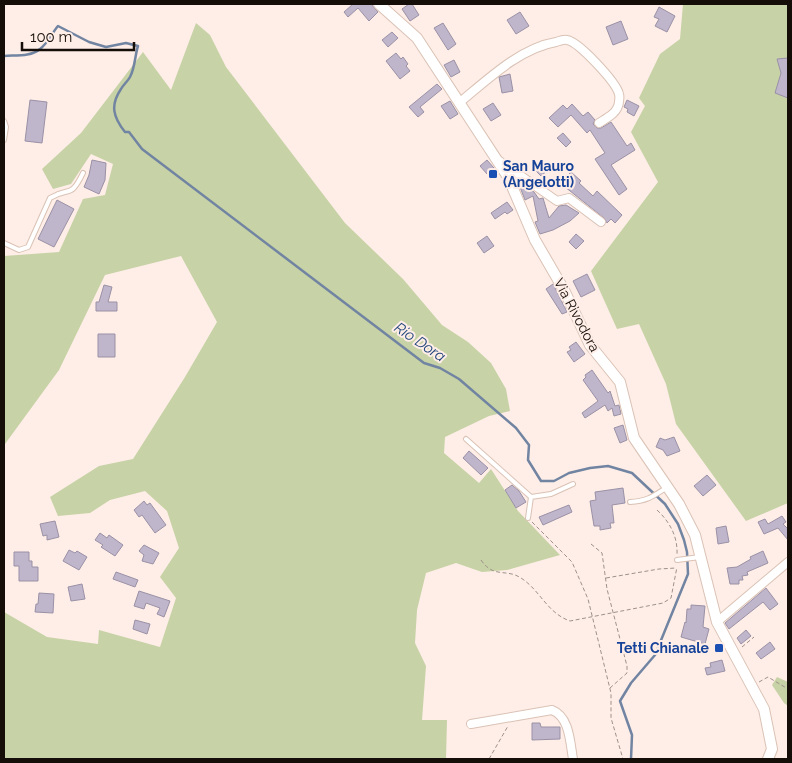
<svg xmlns="http://www.w3.org/2000/svg" width="792" height="763" font-family="Raleway,sans-serif">
	<style>
		.green { fill: #c7d2a6 }
		.lines { fill: none; stroke-linecap: round; stroke-linejoin: round }
		.stream { stroke: #7184a2; stroke-width: 2.5 }
		.building { fill: #c0b6cc; stroke: #9a91a6 }
		.service-casing { stroke: #dac2b5; stroke-width: 6 }
		.minor-casing { stroke: #dac2b5; stroke-width: 10 }
		.tertiary-casing { stroke: #dac2b5; stroke-width: 12 }
		.path { stroke: #9e918b; stroke-width: 1; stroke-dasharray: 4 2.5; stroke-linecap: butt }
		.service { stroke: #fff; stroke-width: 4 }
		.minor { stroke: #fff; stroke-width: 8 }
		.tertiary { stroke: #fff; stroke-width: 10 }
		.transit-dot { fill: #1a4fb4; stroke: #feeee7; stroke-width: 2 }
		.labels { text-anchor: middle; stroke-width: 4; stroke-linejoin: round; paint-order: stroke }
		.transit-label { font-size: 14px; font-weight: bold; fill: #164399; stroke: #feeee7; text-anchor: start }
		.street-label { font-size: 14px; fill: #150d08; stroke: #feeee7 }
		.water-label { font-size: 15px; font-style: italic; fill: #1f447c; stroke: #feeee7 }
	</style>
	<rect width="100%" height="100%" fill="#feeee7"/>
	<path class="green" d="M683,4H788V503L746,521L676,424L666,384L639,324L617,329L591,271L658,182L631,132L645,106L639,98L660,54L680,39Z
		M196,23L210,35L226,67L345,223L403,279L442,325L468,342L491,363L506,389L510,411L489,416L445,437L444,453L479,483L491,469L518,511L560,555L507,570L482,572L456,563L426,573L417,610L415,643L426,666L422,720H447L446,759H4V612L47,637L98,644L99,630L160,647L176,598L160,577L179,548L167,511L145,491L110,500L90,513L58,516L50,497L99,466L133,459L185,377L217,322L181,256L105,275L59,370L5,444L4,256L59,252L83,199L105,195L113,164L91,154L71,184L53,189L42,169L81,133L143,52L171,90Z
		M777,677L788,682V706L784,703L772,685Z"/>
	<g class="lines">
		<path class="stream" d="M4,56C15,55 31,57 40,49C47,44 52,33 58,26L89,42L106,47L126,43L138,46C135,55 135,68 130,77C128,81 123,85 121,89C110,105 113,117 125,132H129L142,149L424,363L440,368L459,379L516,428L529,445L528,460L541,481H554L569,473L590,468L608,466L632,473L665,504L678,524L684,540L687,552L688,574L655,655L631,683L620,701L632,735L631,759"/>
	</g>
	<path class="building" d="M353,4H371L378,12L369,21L358,8L348,17L344,12Z
		M409,4H412L419,15L410,21L402,9Z
		M659,7L675,16L667,32L655,26L659,19L654,17Z
		M520,12L529,26L516,34L507,20Z
		M621,21L628,39L613,45L606,27Z
		M443,23L456,44L448,50L434,28Z
		M392,32L398,38L388,47L382,40Z
		M396,53L401,59L403,57L408,64L406,66L410,71L400,79L386,61Z
		M788,58V98L775,93L781,73L777,59Z
		M454,60L460,72L451,77L444,65Z
		M510,74L513,91L502,93L499,77Z
		M437,84L442,89L420,107L424,112L418,117L409,107Z
		M30,100L47,102L42,143L25,141Z
		M627,100L639,106L634,116L627,112L628,109L624,107Z
		M450,101L458,114L450,119L441,106Z
		M493,103L501,115L491,121L483,109Z
		M572,104L583,116L588,112L595,120L593,124L597,128H601L611,122L627,146L631,143L635,150L611,165L627,189L619,195L595,159L605,153L590,130L587,133L571,115L558,127L549,118L563,105L567,109Z
		M563,133L571,142L566,147L557,138Z
		M92,160L106,163L105,180L99,194L84,187L89,175Z
		M487,160L494,168L487,174L480,166Z
		M544,162L550,168L541,176L535,170Z
		M571,172L581,181L579,183L593,196L597,191L622,215L615,223L611,219L607,223L604,218L560,183Z
		M524,185L534,192L539,199L543,198L549,218L559,206L566,205L579,213L570,221L553,230L540,234L535,222L538,221L533,196L525,200L520,187Z
		M57,200L74,209L54,247L38,239Z
		M507,202L513,210L507,214L505,212L495,219L491,213Z
		M576,234L584,241L576,249L569,242Z
		M487,236L494,246L484,253L477,243Z
		M587,274L595,290L581,297L573,281Z
		M553,284L567,312L562,314L546,289Z
		M104,285L112,287L108,302H117V311H96V302H99Z
		M98,334H115V357H98Z
		M576,342L585,354L574,362L567,352L571,350L569,347Z
		M592,370L608,393L610,391L615,406L619,405L621,414L614,416L612,408L608,411L605,405L585,418L582,413L598,401L583,380L586,377L585,375Z
		M623,425L627,440L620,443L614,428Z
		M674,437L680,451L667,456L663,450L656,447L660,438L665,440Z
		M469,451L488,468L481,475L463,458Z
		M707,475L716,485L703,496L694,486Z
		M512,485L519,491L526,502L516,508L505,490Z
		M623,488L625,503L612,505L614,523H610L611,528L600,530V526H594L590,501L596,500L595,492Z
		M144,501L147,505L150,503L166,525L155,533L142,515L139,517L134,510Z
		M569,505L572,512L543,525L539,517Z
		M782,516L786,522L783,524L788,529V540L778,528L764,534L758,522L765,519L768,524Z
		M55,521L59,537L47,540V535L43,536L40,524Z
		M726,526L729,542L718,544L716,528Z
		M100,533L107,538L109,535L123,545L115,556L101,547L103,545L95,540Z
		M144,545L159,553L153,564L142,561L144,555L139,551Z
		M69,550L75,553L77,551L87,557L79,570L63,561Z
		M763,551L768,563L747,572L748,575L742,576L743,580H739V584H730L727,568L737,567L751,559L750,557Z
		M14,552H29V561H32V567H38V581H19V566H14Z
		M116,572L138,580L135,587L113,579Z
		M82,584L85,599L71,601L68,587Z
		M766,588L778,604L770,610L763,602L729,629L725,623Z
		M139,591L170,601L164,617L157,614L160,608L146,603L144,609L134,606Z
		M39,593L54,594L53,613L35,612L36,604H38Z
		M691,605L705,606L703,627L709,629L705,644L681,637L685,622L686,623L687,609H691Z
		M135,620L150,624L147,634L133,629Z
		M746,630L751,636L741,644L737,638Z
		M770,642L775,649L761,659L756,653Z
		M722,660L725,671L707,675L705,668L711,667L710,663Z
		M532,723H540L541,727H560V739L532,740Z"/>
	<g class="lines">
		<defs>
			<path id="service" d="M4,121L6,127L4,140
				M4,243L19,250L28,247L50,198C69,186 70,200 83,173
				M466,439L531,497
				M630,502C647,501 652,497 666,488
				M528,518L531,497L551,494L573,484
				M677,560L700,557"/>
			<path id="minor" d="M459,103C487,80 520,48 556,42C559,41 564,39 567,40C579,42 616,82 619,94C620,97 619,100 619,102C618,113 607,118 599,123
				M498,160L557,201L569,198L601,222
				M717,622L788,562
				M471,724L552,710C570,717 570,743 573,759"/>
			<path id="tertiary" d="M379,4L417,38L508,177L535,240L564,290L590,345L620,382L634,438L679,504L695,535L717,622L764,709L772,749L768,759"/>
		</defs>
		<use href="#service" class="service-casing"/>
		<use href="#minor" class="minor-casing"/>
		<use href="#tertiary" class="tertiary-casing"/>
		<path class="path" d="M657,510C670,522 678,537 677,555
			M532,522L572,562L588,599L611,693V718L623,759
			M591,544L602,553L607,589L627,666V673L610,688
			M481,560C494,579 506,568 521,578C540,590 547,613 570,621L663,603L671,598L677,567
			M606,578L659,569L676,568
			M742,647L754,637
			M759,682L768,677L788,689
			M489,759L508,726"/>
		<use href="#service" class="service"/>
		<use href="#minor" class="minor"/>
		<use href="#tertiary" class="tertiary"/>
	</g>
	<g class="transit-dot">
		<rect x="488" y="169" width="10" height="10" rx="2.5"/>
		<rect x="714" y="643" width="10" height="10" rx="2.5"/>
	</g>
	<g class="labels">
		<g class="transit-label">
			<text x="503" y="171">San Mauro<tspan x="503" dy="16">(Angelotti)</tspan></text>
			<text x="709" y="653" text-anchor="end">Tetti Chianale</text>
		</g>
		<g class="street-label">
			<text transform="translate(577 315) rotate(62)" y="5">Via Rivodora</text>
		</g>
		<g class="water-label">
			<text transform="translate(420 342) rotate(34)" y="5">Rio Dora</text>
		</g>
	</g>
	<rect width="792" height="763" fill="none" stroke="#150d08" stroke-width="10"/>
	<path d="M22 42v8h112v-8" fill="none" stroke="#150d08" stroke-width="2.5"/>
	<text x="30" y="42" font-size="15" fill="#150d08" stroke="#feeee7" stroke-width="4" paint-order="stroke">100 m</text>
</svg>
